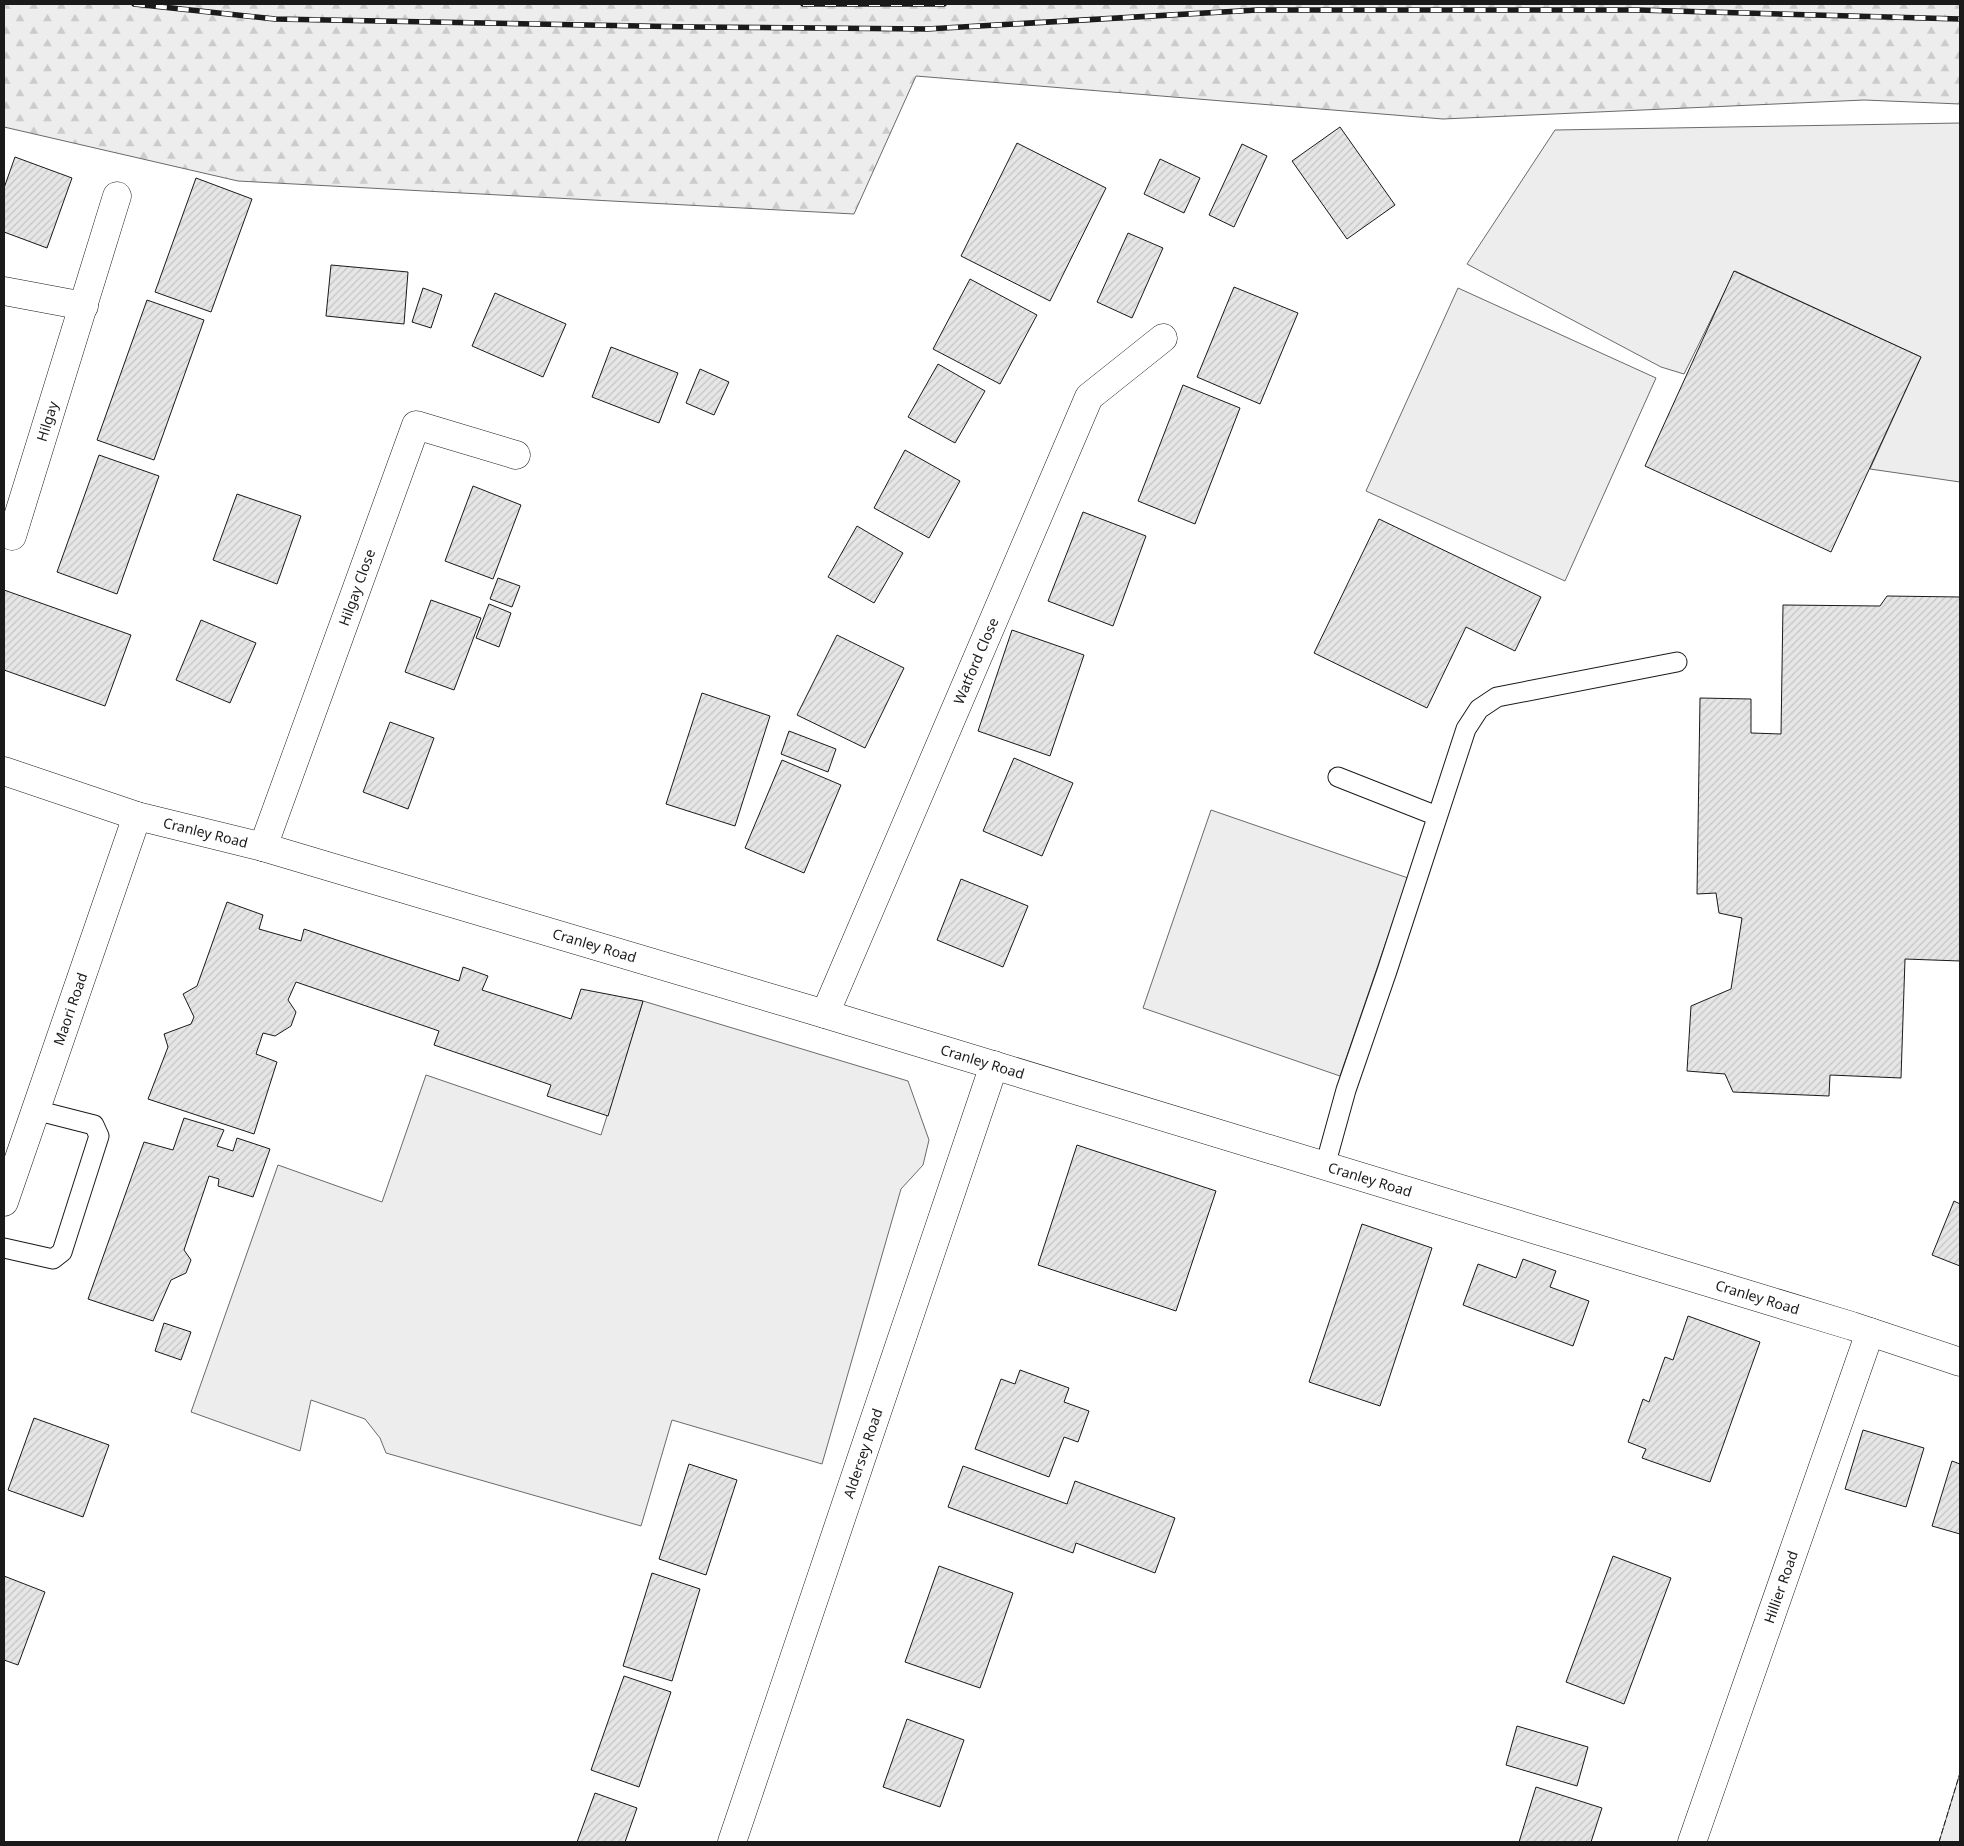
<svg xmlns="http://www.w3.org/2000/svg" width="1964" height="1846" font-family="'Noto Sans',sans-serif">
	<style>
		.built { fill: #ededed; stroke: #6a6a6a }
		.forest { fill: url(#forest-firs); stroke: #6a6a6a }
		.building { fill: url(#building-hatch); stroke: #1a1a1a }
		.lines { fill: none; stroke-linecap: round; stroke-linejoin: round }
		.service-casing { stroke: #1a1a1a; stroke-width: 21 }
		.minor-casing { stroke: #1a1a1a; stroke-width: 29 }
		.service { stroke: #fff; stroke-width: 19 }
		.minor { stroke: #fff; stroke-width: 28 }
		.rail-casing { stroke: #1a1a1a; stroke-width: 5.5 }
		.rail { stroke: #fff; stroke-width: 4; stroke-dasharray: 11; stroke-linecap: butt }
		.fence { stroke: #1a1a1a; stroke-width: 1; stroke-dasharray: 6 2.5; stroke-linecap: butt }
		.labels { text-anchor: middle; stroke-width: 4; stroke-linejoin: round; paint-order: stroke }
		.street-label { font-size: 14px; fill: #1a1a1a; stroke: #fff }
	</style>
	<defs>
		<pattern id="forest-firs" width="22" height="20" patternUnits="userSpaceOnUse" patternTransform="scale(1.25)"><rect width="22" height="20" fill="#ededed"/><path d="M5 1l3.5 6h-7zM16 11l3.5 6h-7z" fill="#cbcbcb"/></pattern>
		<pattern id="building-hatch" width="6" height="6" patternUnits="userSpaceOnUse" patternTransform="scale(1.25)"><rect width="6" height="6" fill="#e6e6e6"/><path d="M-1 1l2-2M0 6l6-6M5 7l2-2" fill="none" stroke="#c5c5c5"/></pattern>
	</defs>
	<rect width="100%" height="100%" fill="#fff"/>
	<path class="built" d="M1960,123V482L1870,469L1921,357L1735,271L1684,374L1661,367L1467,264L1555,130Z
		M1458,288L1656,378L1565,581L1366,491Z
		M1211,810L1408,878L1340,1076L1143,1008Z
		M643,1001L908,1081L929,1140L923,1165L901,1189L822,1464L672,1420L641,1526L386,1453L380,1438L365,1419L311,1400L300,1451L191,1412L278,1165L382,1202L426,1075L601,1135Z
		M1960,1773V1842H1939Z"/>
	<path class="forest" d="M4,4H1960V104L1864,100L1443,119L916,76L854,214L238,181L4,127Z"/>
	<path class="building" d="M1340,127L1395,205L1347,239L1292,161Z
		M1017,143L1106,188L1050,301L961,256Z
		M1242,144L1267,156L1234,227L1209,215Z
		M15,157L72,178L47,248L4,232V188Z
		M1160,159L1200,178L1184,213L1144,194Z
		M196,178L252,199L211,312L155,292Z
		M1128,233L1163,248L1132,318L1097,302Z
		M331,265L408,272L404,324L326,316Z
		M1734,271L1921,357L1831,552L1645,466Z
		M970,279L1037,315L1000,384L933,349Z
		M1234,287L1298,313L1260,404L1197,377Z
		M423,288L442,295L431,328L412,322Z
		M495,293L566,324L543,377L472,346Z
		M147,300L204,320L154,460L97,440Z
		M611,347L678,373L659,423L592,397Z
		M938,364L985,391L955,443L908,417Z
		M700,369L729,382L714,415L686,403Z
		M1183,385L1240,408L1195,524L1138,501Z
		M905,450L960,481L929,538L874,508Z
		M99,455L159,476L117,594L57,572Z
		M473,486L521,505L493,579L445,561Z
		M237,494L301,516L277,584L213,560Z
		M1083,512L1146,536L1113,626L1048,601Z
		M1379,519L1541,597L1515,651L1466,627L1427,708L1314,653Z
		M857,526L903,553L874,603L828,577Z
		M498,578L520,586L512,607L490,599Z
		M4,590L131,635L105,706L4,670Z
		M1887,596L1960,597V961L1905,959L1901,1078L1830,1075L1829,1096L1733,1092L1725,1074L1687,1071L1691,1006L1731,989L1742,918L1719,913L1716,893L1697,894L1700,698L1751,699V733L1781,734L1783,605L1880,606Z
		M431,600L481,618L454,690L405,672Z
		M489,604L511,613L499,647L476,638Z
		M201,620L256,643L230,703L176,680Z
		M1012,630L1084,655L1050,756L978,731Z
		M837,635L904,668L865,748L797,715Z
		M702,693L770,716L735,826L666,804Z
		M390,722L434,738L408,809L363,792Z
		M789,731L836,749L828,772L781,754Z
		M1014,758L1073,783L1042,856L983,831Z
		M782,760L841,785L804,873L745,848Z
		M961,879L1028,906L1003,967L937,940Z
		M227,902L263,915L259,929L301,941L304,929L459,981L463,967L488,976L482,990L571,1019L581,989L643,1001L608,1116L547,1096L551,1085L434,1045L439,1031L296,982L288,1000L296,1012L291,1026L275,1036L263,1033L256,1054L277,1062L254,1134L148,1099L168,1047L164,1034L191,1024L194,1017L183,994L197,986Z
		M184,1118L224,1130L217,1146L233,1151L237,1138L270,1149L253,1197L218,1186L219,1179L209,1176L184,1250L191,1260L186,1273L171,1280L153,1321L88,1299L144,1142L173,1150Z
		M1077,1145L1216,1191L1176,1311L1038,1265Z
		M1954,1201L1960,1204V1266L1932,1255Z
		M1362,1224L1432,1248L1380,1406L1309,1382Z
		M1523,1259L1556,1271L1550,1287L1589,1301L1573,1346L1463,1305L1478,1264L1516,1278Z
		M1688,1316L1760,1342L1710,1482L1642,1458L1646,1449L1628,1442L1643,1399L1649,1402L1665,1357L1673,1360Z
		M164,1323L191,1332L181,1360L155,1351Z
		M1020,1370L1069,1388L1064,1402L1089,1411L1078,1442L1064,1437L1049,1477L975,1449L1001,1379L1015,1384Z
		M34,1418L109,1445L83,1517L8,1490Z
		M1863,1430L1924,1448L1906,1507L1845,1489Z
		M1952,1461L1960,1464V1534L1932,1526Z
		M689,1464L737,1480L706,1575L659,1559Z
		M963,1466L1067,1504L1075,1481L1175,1518L1155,1573L1076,1543L1073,1553L948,1507Z
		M1613,1556L1671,1578L1624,1704L1566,1682Z
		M939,1566L1013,1593L980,1688L905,1662Z
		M652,1573L700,1589L672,1681L623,1666Z
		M4,1576L45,1592L18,1665L4,1660Z
		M624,1676L671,1692L639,1787L591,1770Z
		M907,1719L964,1740L940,1807L883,1787Z
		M1517,1726L1588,1747L1577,1786L1506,1765Z
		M1536,1787L1602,1808L1591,1842H1519Z
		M595,1793L637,1808L625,1842H577Z"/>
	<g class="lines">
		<defs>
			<path id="service" d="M1338,777L1437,816
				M1325,1166L1346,1090L1387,971L1466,729L1479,709L1497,697L1677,662
				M4,1248L53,1259L62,1252L99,1136L94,1125L35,1110"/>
			<g id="minor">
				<path d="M4,291L84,306"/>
				<path id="s1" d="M12,536L117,196"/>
				<path id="s2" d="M4,771L137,816L263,847L825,1014L1852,1326L1960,1362"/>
				<path id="s3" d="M263,847L416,425L516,455"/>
				<path id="s4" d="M825,1014L1089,397L1163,338"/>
				<path id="s5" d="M4,1202L137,816"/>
				<path id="s6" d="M732,1842L994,1065"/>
				<path id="s7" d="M1692,1842L1870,1332"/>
			</g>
		</defs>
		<use href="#service" class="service-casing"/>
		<use href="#minor" class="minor-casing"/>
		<use href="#service" class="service"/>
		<use href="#minor" class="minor"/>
		<defs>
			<path id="rail" d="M134,4L275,19L693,27L927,29L1257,10H1638L1960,19
				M803,4H944"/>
		</defs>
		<use href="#rail" class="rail-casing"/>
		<use href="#rail" class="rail"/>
		<path class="fence" d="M1939,1842L1960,1773"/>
	</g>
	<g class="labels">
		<g class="street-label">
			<text dy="5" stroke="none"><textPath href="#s1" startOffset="120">Hilgay</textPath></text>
			<text dy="5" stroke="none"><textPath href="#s3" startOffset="276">Hilgay Close</textPath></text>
			<text dy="5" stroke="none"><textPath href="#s4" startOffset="384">Watford Close</textPath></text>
			<text dy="5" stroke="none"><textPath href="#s2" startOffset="211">Cranley Road</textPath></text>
			<text dy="5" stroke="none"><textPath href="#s2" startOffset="616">Cranley Road</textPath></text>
			<text dy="5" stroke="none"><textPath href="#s5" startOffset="204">Maori Road</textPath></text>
			<text dy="5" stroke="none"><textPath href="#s2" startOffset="1021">Cranley Road</textPath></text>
			<text dy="5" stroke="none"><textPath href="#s2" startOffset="1426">Cranley Road</textPath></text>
			<text dy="5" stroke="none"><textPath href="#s2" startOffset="1831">Cranley Road</textPath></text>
			<text dy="5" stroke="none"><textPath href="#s6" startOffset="410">Aldersey Road</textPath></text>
			<text dy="5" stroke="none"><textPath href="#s7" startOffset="270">Hillier Road</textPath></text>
		</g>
	</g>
	<rect width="1964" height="1846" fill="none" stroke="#1a1a1a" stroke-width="10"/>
</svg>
